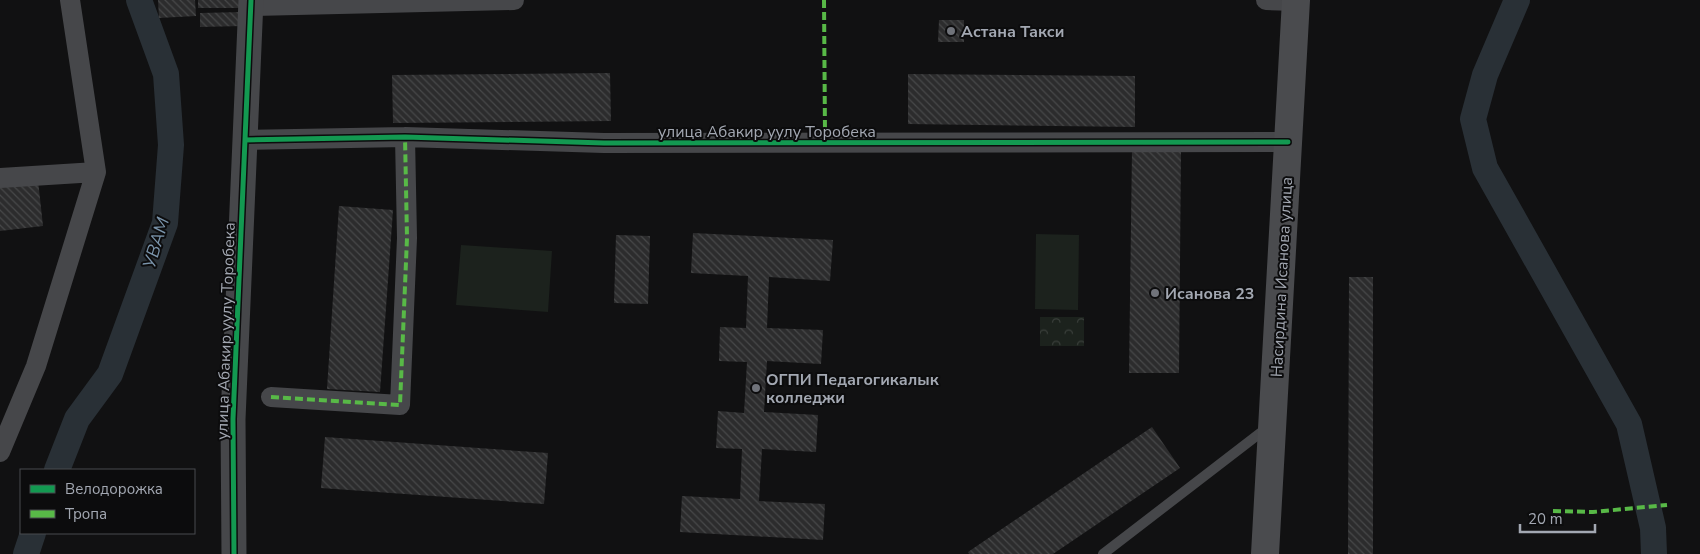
<svg xmlns="http://www.w3.org/2000/svg" width="1700" height="554" font-family="'Nunito Sans',sans-serif">
	<style>
		.grass { fill: #1c221d }
		.park { fill: url(#park-crowns) }
		.lines { fill: none; stroke-linecap: round; stroke-linejoin: round }
		.canal { stroke: #293036; stroke-width: 26 }
		.building { fill: url(#building-back-hatch) }
		.service { stroke: #46474a; stroke-width: 10 }
		.minor { stroke: #46474a; stroke-width: 20 }
		.tertiary { stroke: #46474a; stroke-width: 25 }
		.secondary { stroke: #4a4b4e; stroke-width: 28 }
		.quiet { stroke: #58b947; stroke-width: 4; stroke-dasharray: 8 4; stroke-linecap: butt }
		.cycleway-casing { stroke: #0c0c0d; stroke-width: 8 }
		.cycleway { stroke: #139951; stroke-width: 5 }
		.poi-dot { fill: #70737a; stroke: #0c0c0d; stroke-width: 2 }
		.labels { text-anchor: middle; stroke-width: 4; stroke-linejoin: round; paint-order: stroke }
		.poi-label { font-size: 16px; font-weight: bold; fill: #a3a8b2; stroke: #0c0c0d; text-anchor: start }
		.street-label { font-size: 16px; fill: #a3a8b2; stroke: #0c0c0d }
		.water-label { font-size: 18px; font-style: italic; fill: #7b95ac; stroke: #0c0c0d }
	</style>
	<defs>
		<pattern id="park-crowns" width="20" height="18" patternUnits="userSpaceOnUse" patternTransform="scale(1.25)"><rect width="20" height="18" fill="#1c221d"/><path d="M2 6a3 3 0 1 1 6 0M12 15a3 3 0 1 1 6 0" fill="none" stroke="#3a3f3b"/></pattern>
		<pattern id="building-back-hatch" width="6" height="6" patternUnits="userSpaceOnUse" patternTransform="scale(1.25)"><rect width="6" height="6" fill="#2c2c2d"/><path d="M-1 5l2 2M0 0l6 6M5-1l2 2" fill="none" stroke="#474849"/></pattern>
	</defs>
	<rect width="100%" height="100%" fill="#111112"/>
	<path class="grass" d="M1036,234L1079,235L1078,310L1035,309Z
		M461,245L552,251L548,312L456,305Z"/>
	<path class="park" d="M1040,317H1084V346H1040Z"/>
	<g class="lines">
		<path class="canal" d="M1517,0L1485,75L1473,119L1485,168L1629,424L1653,528L1654,554
			M57,470L77,419L110,374L165,223L171,145L166,74L139,0
			M26,554L33,533"/>
	</g>
	<path class="building" d="M158,0H195L196,16L159,18Z
		M198,0H245L246,8H198Z
		M243,12V26L200,27V13Z
		M939,20H964V42H938Z
		M610,73L611,121L393,123L392,75Z
		M908,74L1135,76V127L908,124Z
		M1132,150L1181,151L1179,373H1129Z
		M38,180L43,226L0,231V185Z
		M339,206L393,210L380,392L327,389Z
		M693,233L833,240L830,281L769,277L767,328L823,330L821,364L767,361L764,412L818,415L816,452L762,449L759,501L825,504L823,540L680,532L682,496L740,499L742,449L716,448L718,411L744,413L747,362L719,361L720,327L746,328L748,276L691,273Z
		M616,235L650,236L648,304L614,303Z
		M1349,277H1373V554H1348Z
		M1152,427L1180,468L1053,554H969L968,552Z
		M325,437L548,453L544,504L321,488Z"/>
	<g class="lines">
		<path class="service" d="M1103,554L1268,427"/>
		<path class="minor" d="M1266,0L1296,1
			M251,6L514,0
			M245,140L405,137L604,143L1288,142
			M0,178L96,172
			M271,397L400,405L407,238L405,137
			M0,452L36,366L96,172L70,0"/>
		<path class="tertiary" d="M234,554L233,419L251,0"/>
		<path class="secondary" d="M1265,554L1296,0"/>
		<path class="quiet" d="M824,0L825,134
			M271,397L400,405L407,238L405,137
			M1553,511L1593,512L1667,505"/>
		<defs>
			<path id="cycleway" d="M245,140L405,137L604,143L1288,142
				M234,554L233,419L251,0"/>
		</defs>
		<use href="#cycleway" class="cycleway-casing"/>
		<use href="#cycleway" class="cycleway"/>
	</g>
	<g class="poi-dot">
		<circle cx="951" cy="31" r="5"/>
		<circle cx="1155" cy="293" r="5"/>
		<circle cx="756" cy="388" r="5"/>
	</g>
	<g class="labels">
		<g class="poi-label">
			<text x="961" y="37">Астана Такси</text>
			<text x="1165" y="299">Исанова 23</text>
			<text x="766" y="385">ОГПИ Педагогикалык<tspan x="766" dy="18">колледжи</tspan></text>
		</g>
		<g class="street-label">
			<text x="767" y="137">улица Абакир уулу Торобека</text>
			<text transform="translate(1281 277) rotate(-87)" y="6">Насирдина Исанова улица</text>
			<text transform="translate(225 331) rotate(-88)" y="6">улица Абакир уулу Торобека</text>
		</g>
		<g class="water-label">
			<text transform="translate(156 243) rotate(-73)" y="6">УВАМ</text>
		</g>
	</g>
	<rect x="20" y="469" width="175" height="65" fill="#0c0c0d" stroke="#484a4f"/>
	<rect x="30" y="485" width="25" height="8" fill="#139951" stroke="#484a4f"/>
	<text x="65" y="494" font-size="15" fill="#a3a8b2">Велодорожка</text>
	<rect x="30" y="510" width="25" height="8" fill="#58b947" stroke="#484a4f"/>
	<text x="65" y="519" font-size="15" fill="#a3a8b2">Тропа</text>
	<path d="M1520 524v8h75v-8" fill="none" stroke="#a3a8b2" stroke-width="2.5"/>
	<text x="1528" y="524" font-size="15" fill="#a3a8b2" stroke="#0c0c0d" stroke-width="4" paint-order="stroke">20 m</text>
</svg>
